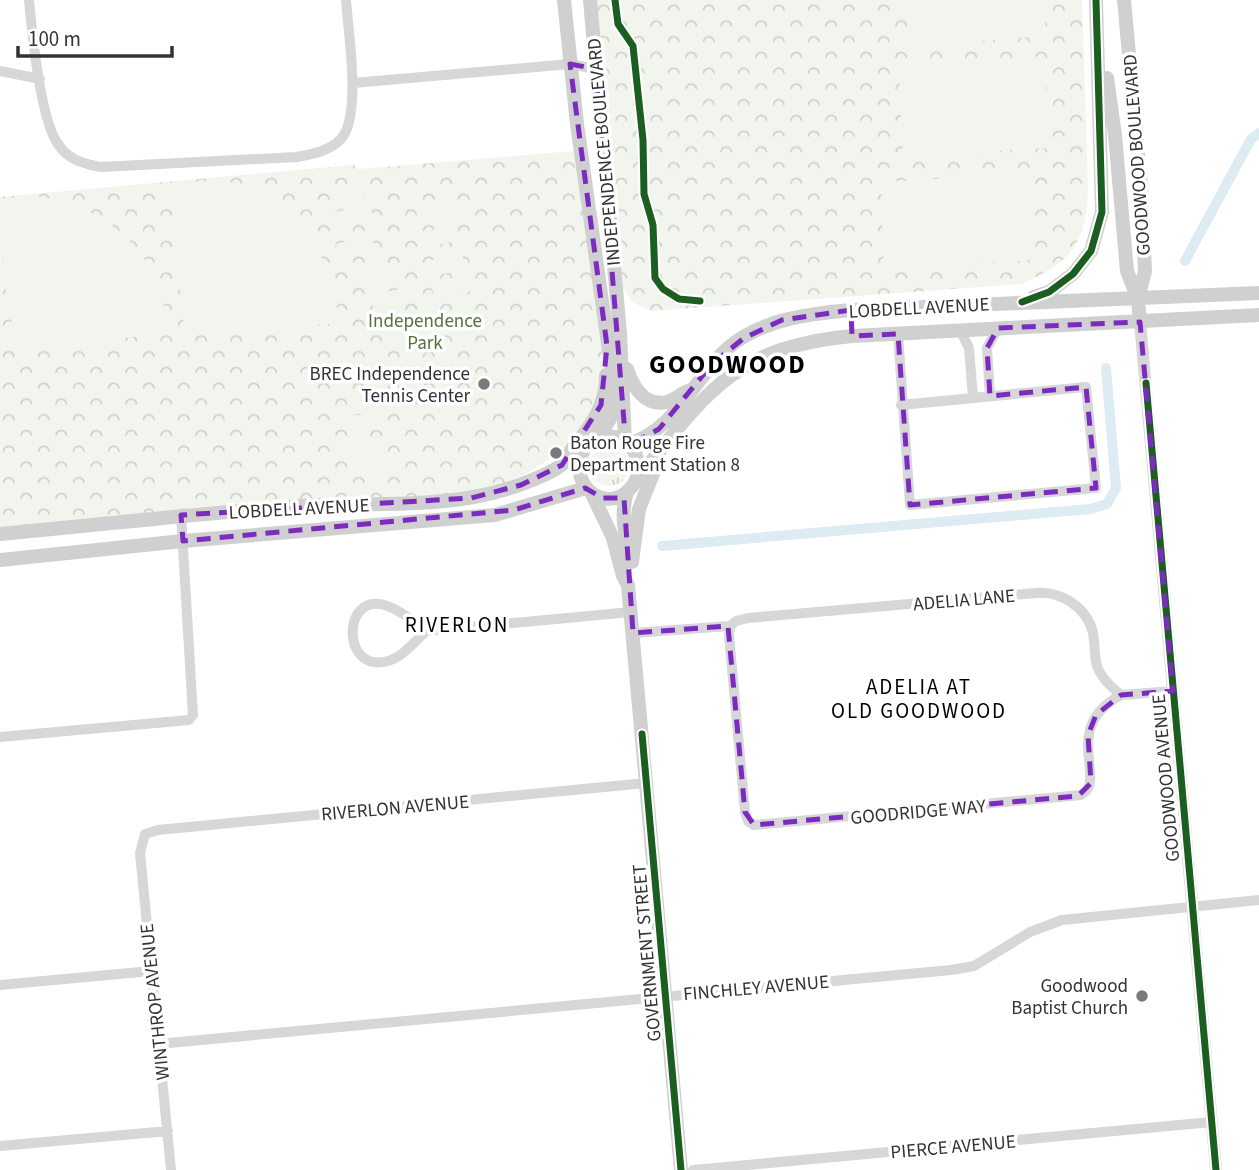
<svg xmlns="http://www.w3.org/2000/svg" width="1259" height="1170" font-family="'Source Sans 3',sans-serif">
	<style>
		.grass { fill: url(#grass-tufts) }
		.park { fill: url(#park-crowns) }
		.garden { fill: #f1f5ed }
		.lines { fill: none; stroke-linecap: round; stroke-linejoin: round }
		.canal { stroke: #ddebf3; stroke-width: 10 }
		.minor { stroke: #d7d7d7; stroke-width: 10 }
		.tertiary { stroke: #d7d7d7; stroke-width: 12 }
		.secondary { stroke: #d0d0d0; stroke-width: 14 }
		.cycleway-casing { stroke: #fff; stroke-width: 11 }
		.cycleway { stroke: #1b5e20; stroke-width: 7 }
		.marked { fill: none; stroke: #7b2cbf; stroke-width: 5; stroke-dasharray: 14 9; stroke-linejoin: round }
		.poi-dot { fill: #7a7a7a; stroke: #fff; stroke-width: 2.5 }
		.labels { text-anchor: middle; stroke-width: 7; stroke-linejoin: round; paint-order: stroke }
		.street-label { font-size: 19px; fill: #333; stroke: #fff }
		.park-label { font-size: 19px; fill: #56703f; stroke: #fff }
		.poi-label { font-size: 19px; fill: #333; stroke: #fff; text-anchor: end }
		.neighbourhood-label { font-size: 21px; letter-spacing: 2px; fill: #000; stroke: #fff }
		.district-label { font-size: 26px; font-weight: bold; letter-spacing: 2px; fill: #000; stroke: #fff }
	</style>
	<defs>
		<pattern id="grass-tufts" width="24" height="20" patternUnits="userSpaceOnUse" patternTransform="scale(1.75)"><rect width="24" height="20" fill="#f1f5ed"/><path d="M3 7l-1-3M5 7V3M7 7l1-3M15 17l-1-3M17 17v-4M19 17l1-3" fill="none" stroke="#cfd2cc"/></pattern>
		<pattern id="park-crowns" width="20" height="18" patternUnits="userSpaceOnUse" patternTransform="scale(1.75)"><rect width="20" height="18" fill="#f1f5ed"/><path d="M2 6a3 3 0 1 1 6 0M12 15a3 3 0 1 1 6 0" fill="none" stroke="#cfd2cc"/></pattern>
	</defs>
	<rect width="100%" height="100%" fill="#fff"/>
	<path class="grass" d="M589 466a20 20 0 1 1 40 0a20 20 0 1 1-40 0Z"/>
	<path class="park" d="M595,0H1082L1088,186C1087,242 1073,262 1021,284L652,311L632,302L622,287Z
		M575,151C581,196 587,242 593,288C597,316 606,349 602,378C594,439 535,475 482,492L0,528V197L353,165L359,169Z"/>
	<path class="garden" d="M910,0H1044L1046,36L913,46Z
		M1045,56L1049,148L903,156L899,67Z
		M1032,174L1036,260L884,266L881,182Z
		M224,180L254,191L284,209L313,243L333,278L339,323L185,335L169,183Z
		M366,182L369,198L334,206L331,190Z
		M31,196C104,202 167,255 166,332L31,352L15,341L5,286L0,199Z
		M452,203L455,219L420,226L416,211Z
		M370,205L374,220L338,228L335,212Z
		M456,225L460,240L424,248L421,232Z
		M372,236L375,252L340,259L336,244Z
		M462,254L465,269L430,277L426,261Z
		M401,266L405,282L369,289L366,274Z
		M467,275L470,291L435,299L431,283Z
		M406,288L409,303L374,311L370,295Z
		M383,413L385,429L349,432L347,416Z
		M385,436L386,452L351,455L349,439Z
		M387,458L388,475L353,477L351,461Z"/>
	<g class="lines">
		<path class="canal" d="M1185,261L1251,139L1259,133
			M662,546L1090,509L1107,504L1116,488L1106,368"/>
		<path class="minor" d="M29,0C32,33 40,119 58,144C68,160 83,163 100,167L297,157C312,154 330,151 341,139C362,116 348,30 346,0
			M0,71L40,79
			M353,83L570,64L596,69
			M960,330L969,348L973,398
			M898,334L910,505L1096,488L1086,387L901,405
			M990,396L987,348L998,328
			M426,631C414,622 399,609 384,605C342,593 341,674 388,661C403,657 415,641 426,631L631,612
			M633,633L730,626L736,621L748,618L1036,593C1061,591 1087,607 1093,633C1095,644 1094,655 1097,666C1101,678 1111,687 1121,695C1059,728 1109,781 1081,795L754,825L748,821L745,812L729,635L730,626
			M1121,695L1173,691
			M0,737L189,720L193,715L181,515
			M0,985L151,971
			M158,1044L951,970L974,966L1030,932L1062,920L1259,900
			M0,1146L168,1131
			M171,1170L140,853L145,834L158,830L646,783
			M693,1170L1212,1122"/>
		<path class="tertiary" d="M1140,322L1216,1170"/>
		<path class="secondary" d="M564,0L577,124L615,393L611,417L599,438
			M590,0L620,333L625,442
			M1124,0L1141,186L1145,271L1138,299
			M1107,78L1115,135L1127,271L1138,299L1140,322
			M1034,297L1049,292L1073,274L1091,251L1102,212L1096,0
			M627,369C633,387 645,407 667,402C674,400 681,394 688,391
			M628,444C675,431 693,379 728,348C762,319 808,314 851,310L1259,293
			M571,450C590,428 607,405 606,375
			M637,480C705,393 734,347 852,336L1259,315
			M591,492L613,538L623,576L628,585L681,1170
			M627,492C620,516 625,533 631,557
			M0,534C100,525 200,513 300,506C358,503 417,507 474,497C502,492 529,483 554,470C571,460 586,439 607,437C635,434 648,470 630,489C605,516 563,483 586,446
			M0,560L183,541L495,515L586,488
			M632,562L639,509L659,459"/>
		<defs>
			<path id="cycleway" d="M615,0L618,24L633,46L643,140L644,194L653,225L655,278L663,289L679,299L700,301
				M1022,302L1049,292L1073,274L1091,251L1102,212L1096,0
				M1146,383L1216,1170
				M642,734L681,1170"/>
		</defs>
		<use href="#cycleway" class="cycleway-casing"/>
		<use href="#cycleway" class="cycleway"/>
	</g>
	<path class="marked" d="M570,64L596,69L626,447L659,429L712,364L744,338L782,320L851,310L852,336L898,334L910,505L1096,488L1086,387L990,396L987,348L998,328L1140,322L1173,691L1121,695L1096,715L1088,735L1091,783L1078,796L754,825L745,812L728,626L633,633L624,498H603L585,488L514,510L183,541L181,515L471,498L521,485L562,465L601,405L607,346Z"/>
	<g class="poi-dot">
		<circle cx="484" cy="384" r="7"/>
		<circle cx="556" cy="453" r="7"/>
		<circle cx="1142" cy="996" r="7"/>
	</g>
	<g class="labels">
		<g class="street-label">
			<text transform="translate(603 152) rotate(-95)" y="7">INDEPENDENCE BOULEVARD</text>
			<text transform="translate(1136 155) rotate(-94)" y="7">GOODWOOD BOULEVARD</text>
			<text transform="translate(919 307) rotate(-3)" y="7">LOBDELL AVENUE</text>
			<text transform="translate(299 508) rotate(-3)" y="7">LOBDELL AVENUE</text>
			<text transform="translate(964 599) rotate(-5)" y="7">ADELIA LANE</text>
			<text transform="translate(1165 778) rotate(-95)" y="7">GOODWOOD AVENUE</text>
			<text transform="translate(395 807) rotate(-5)" y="7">RIVERLON AVENUE</text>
			<text transform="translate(918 811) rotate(-5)" y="7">GOODRIDGE WAY</text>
			<text transform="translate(646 953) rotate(-95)" y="7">GOVERNMENT STREET</text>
			<text transform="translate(756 987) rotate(-5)" y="7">FINCHLEY AVENUE</text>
			<text transform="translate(154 1002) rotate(-96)" y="7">WINTHROP AVENUE</text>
			<text transform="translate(953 1146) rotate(-5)" y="7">PIERCE AVENUE</text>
		</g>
		<g class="park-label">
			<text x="425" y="327">Independence<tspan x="425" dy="22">Park</tspan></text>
		</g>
		<g class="poi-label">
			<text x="470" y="380">BREC Independence<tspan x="470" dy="22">Tennis Center</tspan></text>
			<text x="570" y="449" text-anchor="start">Baton Rouge Fire<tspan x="570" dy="22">Department Station 8</tspan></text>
			<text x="1128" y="992">Goodwood<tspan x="1128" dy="22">Baptist Church</tspan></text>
		</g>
		<g class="neighbourhood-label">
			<text x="457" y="632">RIVERLON</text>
			<text x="919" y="694">ADELIA AT<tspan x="919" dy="24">OLD GOODWOOD</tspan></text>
		</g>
		<g class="district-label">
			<text x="728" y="373">GOODWOOD</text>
		</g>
	</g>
	<path d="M18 46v10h154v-10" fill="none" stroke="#333333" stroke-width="3.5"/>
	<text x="28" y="46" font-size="21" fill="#333333" stroke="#ffffff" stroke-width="5" paint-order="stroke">100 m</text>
</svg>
